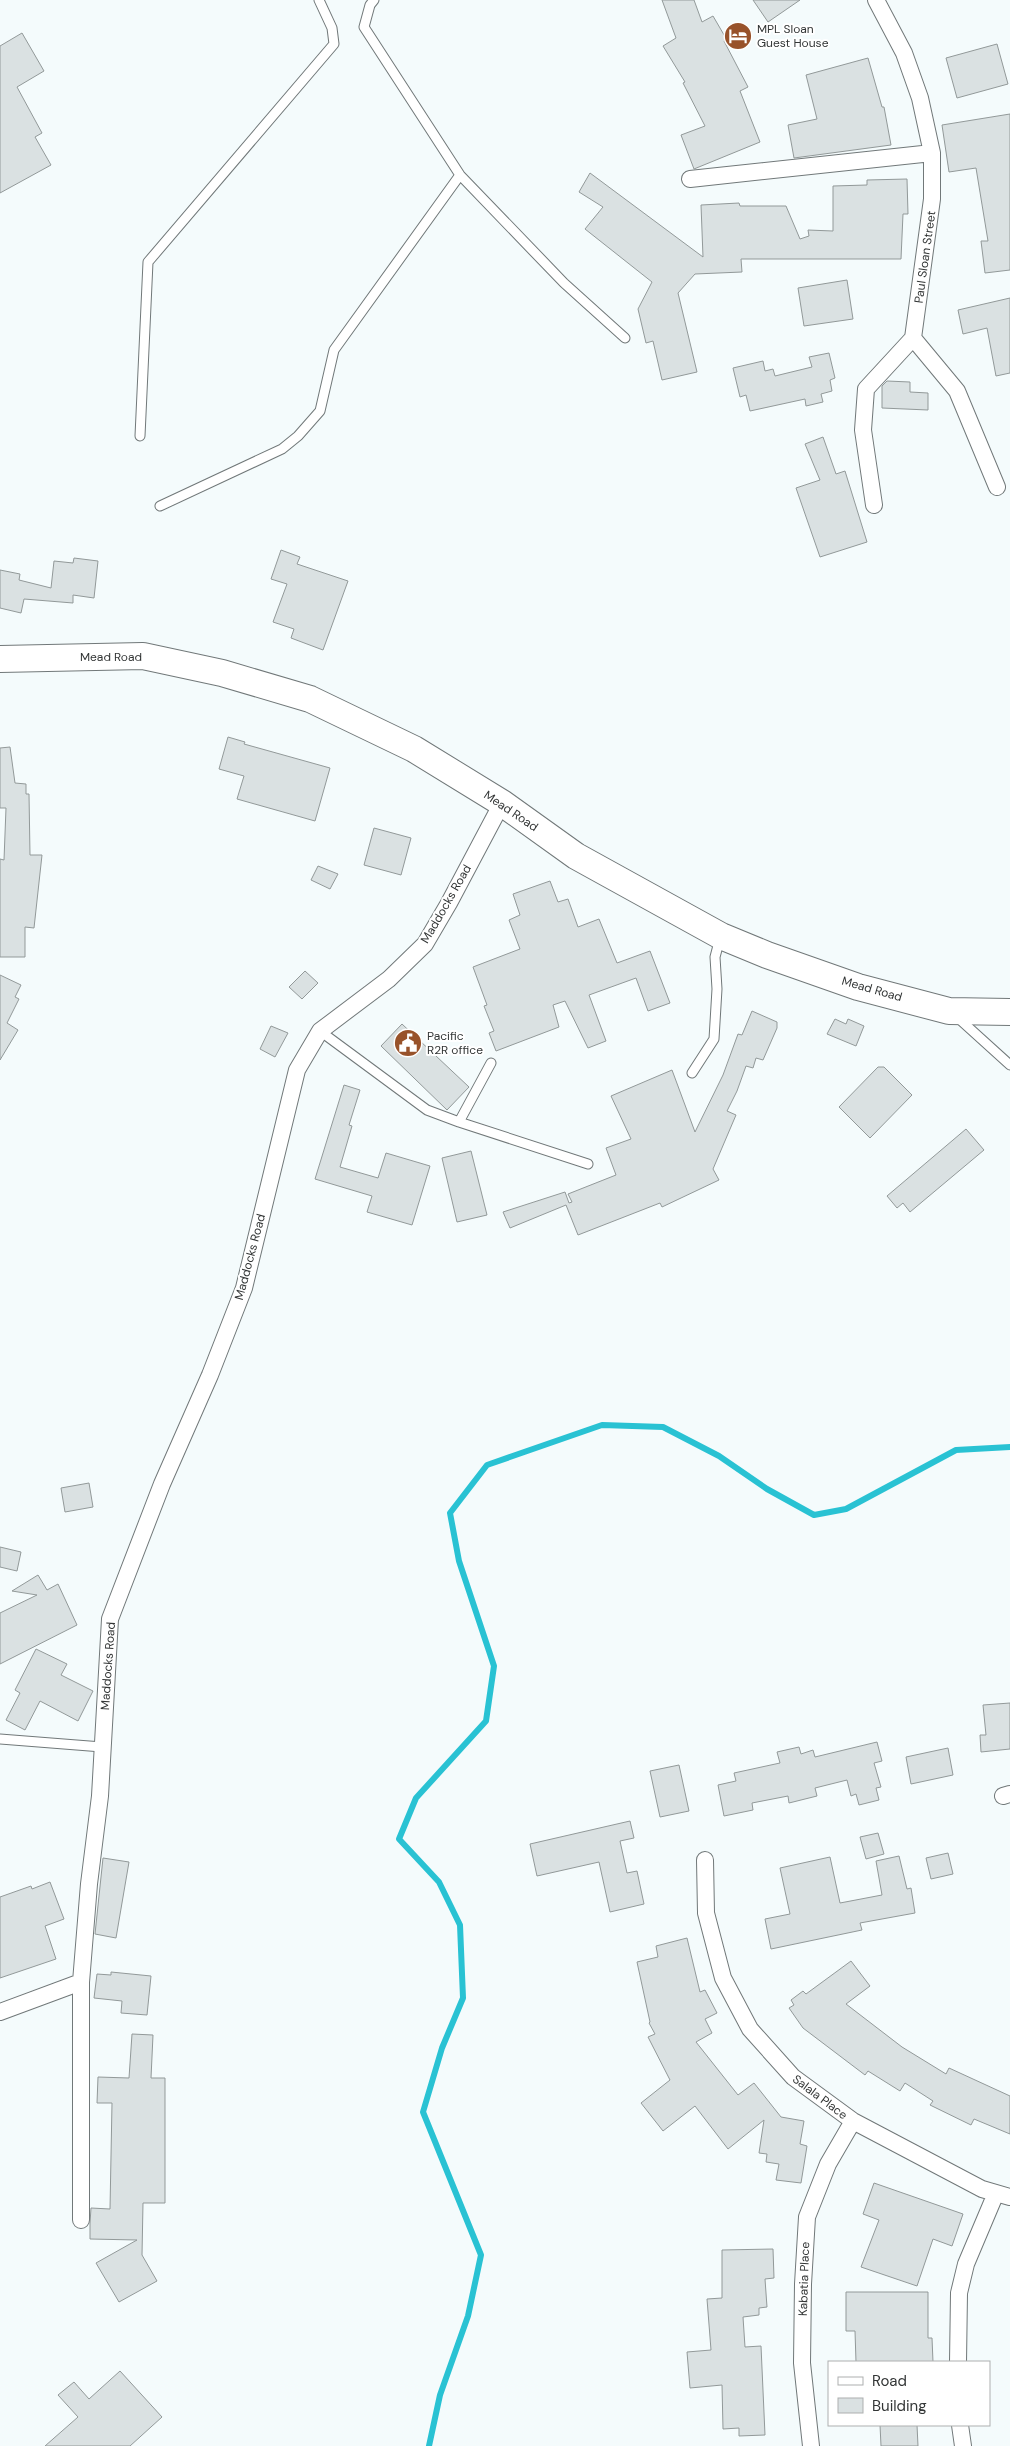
<svg xmlns="http://www.w3.org/2000/svg" width="1010" height="2446" font-family="'DM Sans',sans-serif">
	<style>
		.lines { fill: none; stroke-linecap: round; stroke-linejoin: round }
		.stream { stroke: #29c2d3; stroke-width: 6 }
		.building { fill: #dae1e2; stroke: #929999 }
		.service-casing { stroke: #717879; stroke-width: 11 }
		.minor-casing { stroke: #717879; stroke-width: 18 }
		.primary-casing { stroke: #717879; stroke-width: 28 }
		.service { stroke: #fff; stroke-width: 9 }
		.minor { stroke: #fff; stroke-width: 16 }
		.primary { stroke: #fff; stroke-width: 26 }
		.labels { text-anchor: middle; stroke-width: 4; stroke-linejoin: round; paint-order: stroke }
		.poi-label { font-size: 12px; fill: #333636; stroke: #fff; text-anchor: start }
		.street-label { font-size: 12px; fill: #333636; stroke: #fff }
	</style>
	<rect width="100%" height="100%" fill="#f4fbfc"/>
	<g class="lines">
		<path class="stream" d="M429,2446L440,2395L468,2316L481,2255L423,2112L442,2048L463,1998L460,1925L439,1882L399,1839L416,1798L486,1721L494,1666L459,1561L450,1513L487,1465L602,1425L663,1427L719,1456L767,1489L814,1515L846,1509L956,1450L1010,1447"/>
	</g>
	<path class="building" d="M662,0H694L702,22L713,16L727,40L724,41L748,87L740,91L760,142L694,169L681,135L705,126L683,83L685,82L663,46L676,38Z
		M753,0H800L768,22Z
		M22,33L44,71L17,87L42,133L35,137L51,165L0,193V46Z
		M997,44L1008,84L957,98L946,58Z
		M868,58L882,107H884L891,145L794,158L788,125L817,119L806,75Z
		M1010,114V270L985,273L981,241H988L976,168L949,172L942,125Z
		M590,173L703,257L701,205L739,203L740,206H786L800,239L809,236L808,230L833,231V186L867,185V180L907,179L908,214H903L901,259H741L742,272L695,274L678,293L697,372L662,380L653,341L646,343L638,309L652,282L585,229L603,207L579,192Z
		M847,280L853,319L804,326L798,288Z
		M1010,298V373L996,376L987,328L963,334L958,310Z
		M829,353L835,378L830,380L832,391L821,394L823,402L806,406L805,399L750,411L746,395L740,397L733,368L763,361L765,371L773,369L775,376L812,367L809,357Z
		M887,381L910,382V392L928,393V410L882,408V386Z
		M823,437L836,474L845,471L867,542L820,557L796,488L820,480L805,444Z
		M281,550L300,557L297,564L348,581L323,650L291,638L294,629L273,622L287,584L271,579Z
		M74,558L98,561L94,598L73,595V603L24,599L21,613L0,608V570L20,574L19,580L51,588L54,561L73,563Z
		M228,737L245,742L244,744L330,768L315,821L237,799L244,776L219,769Z
		M10,747L15,783L26,784V794H29L30,855H42L34,928L25,927V957H0V859L4,860L6,808H0V748Z
		M374,828L411,838L401,875L364,865Z
		M318,866L338,874L330,889L311,880Z
		M550,881L558,902L568,899L578,927L599,919L617,963L650,951L670,1003L648,1011L636,978L589,995L606,1041L588,1048L565,1001L553,1005L559,1027L496,1051L489,1033L494,1031L484,1006L487,1005L473,967L520,949L509,920L520,915L513,894Z
		M305,971L318,983L302,999L289,987Z
		M0,975L21,985L15,997L19,999L7,1023L18,1030L0,1060Z
		M752,1011L777,1022V1028L763,1060L756,1058L753,1068L746,1066L737,1091L727,1111L736,1115L713,1169L719,1180L662,1207L660,1203L578,1235L566,1205L510,1228L503,1212L565,1192L569,1203L572,1202L568,1194L616,1175L606,1148L631,1139L611,1096L672,1070L695,1132L723,1075L738,1034L742,1035Z
		M835,1019L846,1024L848,1019L864,1026L856,1046L827,1034Z
		M402,1024L469,1087L447,1110L381,1046Z
		M271,1026L288,1033L275,1057L260,1049Z
		M878,1067H884L912,1095L870,1138L839,1107Z
		M344,1085L360,1090L349,1125L352,1126L340,1167L378,1178L386,1153L430,1166L412,1225L367,1212L372,1196L315,1179Z
		M966,1129L984,1150L910,1212L903,1203L897,1208L887,1196Z
		M471,1151L487,1215L457,1222L442,1158Z
		M89,1483L93,1507L65,1512L61,1488Z
		M0,1547L21,1552L17,1571L0,1567Z
		M38,1575L47,1590L58,1584L77,1625L0,1664V1613L37,1595L12,1591Z
		M36,1649L67,1664L61,1675L93,1691L78,1721L40,1701L25,1730L6,1720L20,1693L15,1690Z
		M1010,1703V1749L981,1752L980,1735H986L983,1705Z
		M877,1742L882,1761L874,1763L881,1787L876,1788L879,1800L859,1805L856,1794L851,1796L847,1780L815,1788L817,1796L789,1803L788,1796L752,1803L753,1810L724,1816L718,1785L736,1781L734,1773L780,1763L777,1752L799,1747L801,1754L813,1750L815,1757Z
		M948,1748L953,1775L911,1784L906,1757Z
		M679,1765L689,1811L660,1817L650,1771Z
		M630,1821L634,1838L620,1841L627,1873L637,1871L644,1904L610,1912L599,1862L537,1876L530,1844Z
		M878,1833L884,1854L866,1859L860,1837Z
		M948,1853L953,1874L931,1879L926,1858Z
		M899,1856L907,1889L911,1888L915,1913L860,1923L862,1930L771,1949L765,1919L790,1914L780,1868L830,1857L840,1903L882,1895L876,1861Z
		M103,1858L129,1862L116,1938L95,1934Z
		M50,1882L64,1919L45,1926L56,1959L0,1978V1897L31,1886L32,1889Z
		M687,1938L700,1992L705,1990L717,2013L705,2019L712,2033L696,2042L738,2095L754,2083L781,2117L804,2121L800,2144L807,2146L801,2183L776,2180L779,2164L766,2162L767,2154L759,2153L764,2120L728,2149L695,2106L663,2131L641,2103L670,2080L648,2037L655,2034L649,2023L650,2022L637,1962L658,1957L656,1946Z
		M851,1961L870,1986L846,2004L902,2047L946,2074L949,2068L1010,2096V2134L974,2119L971,2125L930,2105L933,2101L905,2083L900,2091L868,2071L865,2075L803,2028L789,2008L794,2005L791,2000L803,1991L806,1994Z
		M111,1972L151,1976L147,2015L121,2013L122,2001L94,1998L97,1974L111,1975Z
		M132,2034L153,2035L151,2078H165V2203H143L142,2255L157,2281L119,2302L96,2263L137,2240L90,2239V2223L91,2208L110,2209L112,2103H97L98,2077L129,2078Z
		M874,2183L963,2214L952,2246L933,2239L917,2286L861,2267L879,2220L863,2214Z
		M773,2249L774,2278L765,2279L767,2307L759,2308V2315L743,2317L745,2347L761,2346L765,2435L739,2436V2428L723,2429L722,2385L690,2388L687,2352L711,2350L707,2299L722,2298V2250Z
		M846,2292H928V2338H932L933,2362H856L855,2331H846Z
		M120,2371L162,2417L130,2446H45L78,2417L58,2395L74,2382L89,2399Z
		M880,2425H917L918,2446H881Z"/>
	<g class="lines">
		<defs>
			<path id="service" d="M460,175L564,283L625,338
				M140,436L148,262L334,44L332,28L319,0
				M160,506L282,449L298,436L320,411L334,350L460,175L364,27L370,5L374,0
				M957,1017L1010,1065
				M320,1031L427,1110L459,1122L491,1063
				M692,1073L714,1039L717,989L715,957L720,938
				M459,1122L588,1164
				M0,1739L102,1747"/>
			<path id="minor" d="M690,179L932,153
				M913,338L957,391L997,487
				M874,505L863,430L866,389L913,338L932,199V153L920,98L904,53L876,0
				M1003,1796L1010,1794
				M705,1860L706,1913L723,1978L750,2029L793,2077L853,2121L982,2189L1010,2197
				M0,2012L81,1982
				M81,2220V1982L89,1884L100,1796L110,1619L162,1484L210,1375L244,1288L297,1070L320,1031L389,979L425,944L449,903L502,803
				M958,2362L959,2293L966,2264L996,2193
				M960,2425L963,2446
				M811,2446L802,2363L803,2284L807,2217L828,2164L853,2121"/>
			<path id="primary" d="M0,659L143,656L222,673L310,699L414,749L502,803L576,856L721,936L767,955L858,987L949,1011L1010,1012"/>
		</defs>
		<use href="#service" class="service-casing"/>
		<use href="#minor" class="minor-casing"/>
		<use href="#primary" class="primary-casing"/>
		<use href="#service" class="service"/>
		<use href="#minor" class="minor"/>
		<use href="#primary" class="primary"/>
	</g>
	<defs>
		<symbol id="hotel-disc" viewBox="-11 -11 22 22"><circle r="9.5" fill="#98522a" stroke="#fff"/><path d="M-6-4.5h1.5V1H6V5H4.5V3h-9V5H-6ZM-4 0a1.8 1.8 0 1 1 3.6 0ZM.5 0V-2.5h3Q6-2.5 6 0Z" fill="#fff"/></symbol>
		<symbol id="civic-disc" viewBox="-11 -11 22 22"><circle r="9.5" fill="#98522a" stroke="#fff"/><path d="M-.6-6.5H3V-4.5H.6V-3L4-1V1h2V6H-6V1h2V-1L-.6-3ZM-1.2 2.5V6h2.4V2.5Z" fill="#fff"/></symbol>
	</defs>
	<g fill-rule="evenodd">
		<use href="#hotel-disc" x="722" y="20" width="32" height="32"/>
		<use href="#civic-disc" x="392" y="1027" width="32" height="32"/>
	</g>
	<g class="labels">
		<g class="poi-label">
			<text x="757" y="33">MPL Sloan<tspan x="757" dy="14">Guest House</tspan></text>
			<text x="427" y="1040">Pacific<tspan x="427" dy="14">R2R office</tspan></text>
		</g>
		<g class="street-label">
			<text transform="translate(925 257) rotate(-82)" y="4">Paul Sloan Street</text>
			<text x="111" y="661">Mead Road</text>
			<text transform="translate(511 811) rotate(34)" y="4">Mead Road</text>
			<text transform="translate(446 904) rotate(-60)" y="4">Maddocks Road</text>
			<text transform="translate(872 989) rotate(16)" y="4">Mead Road</text>
			<text transform="translate(250 1257) rotate(-75)" y="4">Maddocks Road</text>
			<text transform="translate(108 1666) rotate(-86)" y="4">Maddocks Road</text>
			<text transform="translate(820 2097) rotate(37)" y="4">Salala Place</text>
			<text transform="translate(804 2279) rotate(-88)" y="4">Kabatia Place</text>
		</g>
	</g>
	<rect x="828" y="2361" width="162" height="65" fill="#ffffff" stroke="#adafaf"/>
	<rect x="838" y="2377" width="25" height="8" fill="#ffffff" stroke="#adafaf"/>
	<text x="872" y="2386" font-size="15" fill="#333636">Road</text>
	<rect x="838" y="2398" width="25" height="15" fill="#dae1e2" stroke="#adafaf"/>
	<text x="872" y="2411" font-size="15" fill="#333636">Building</text>
</svg>
